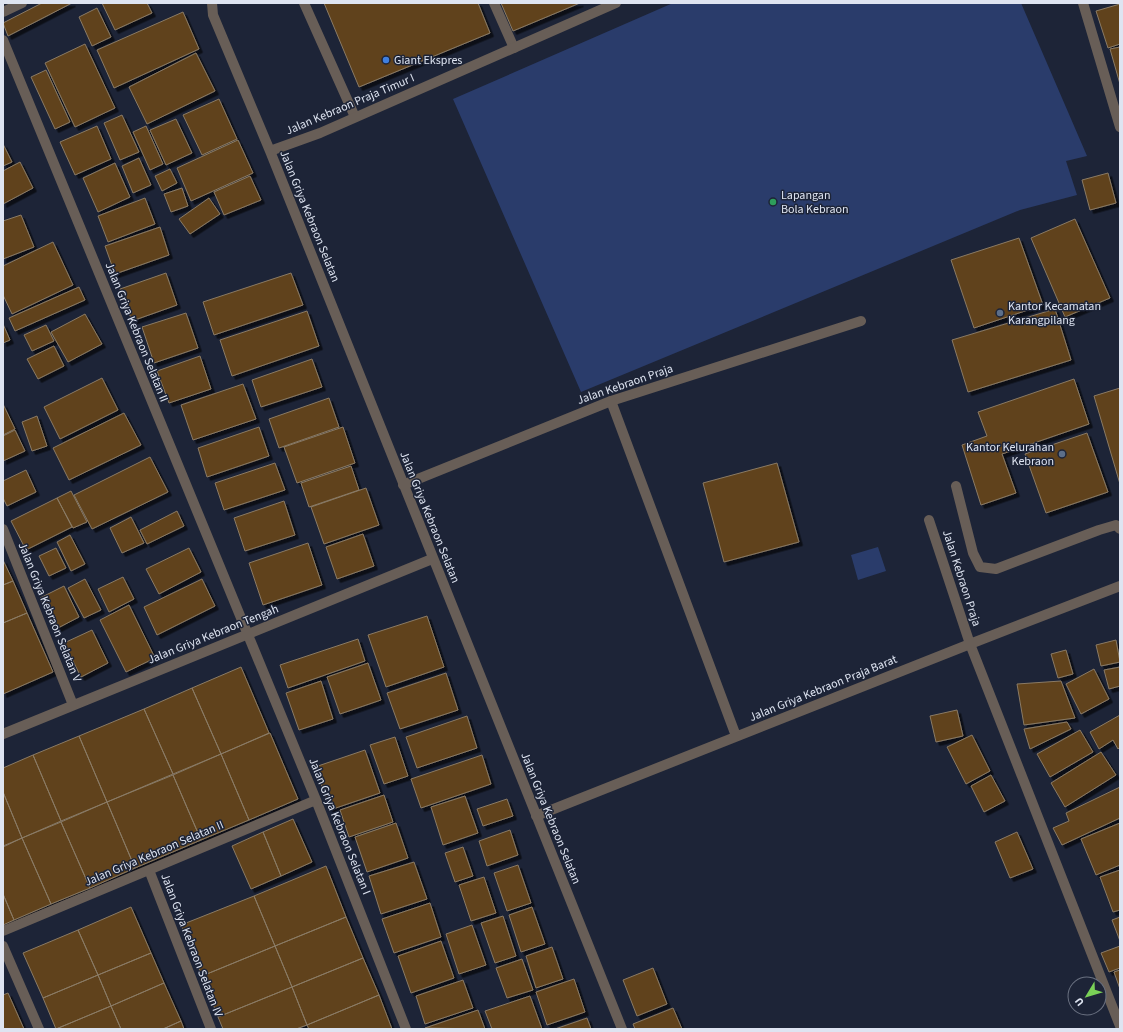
<svg xmlns="http://www.w3.org/2000/svg" width="1123" height="1032" font-family="'Source Sans 3',sans-serif">
	<style>
		.green { fill: #2a3c6b }
		.building { fill: #60431a; stroke: #8a7a65; filter: url(#shadow) }
		.lines { fill: none; stroke-linecap: round; stroke-linejoin: round }
		.service { stroke: #685e57; stroke-width: 10 }
		.minor { stroke: #685e57; stroke-width: 10 }
		.shop-dot { fill: #3f7fe0; stroke: #1d2437; stroke-width: 1.5 }
		.leisure-dot { fill: #2e9e5b; stroke: #1d2437; stroke-width: 1.5 }
		.service-dot { fill: #5c6f8a; stroke: #1d2437; stroke-width: 1.5 }
		.labels { text-anchor: middle; stroke-width: 3; stroke-linejoin: round; paint-order: stroke }
		.poi-label { font-size: 12px; fill: #dee4f1; stroke: #1d2437; text-anchor: start }
		.street-label { font-size: 12px; fill: #dee4f1; stroke: #1d2437 }
	</style>
	<defs>
		<filter id="shadow"><feDropShadow dx="3.5" dy="3.5" stdDeviation="0" flood-color="#0009"/></filter>
	</defs>
	<rect width="100%" height="100%" fill="#1d2437"/>
	<path class="green" d="M673,3H1021L1087,156L1066,161L1077,195L1020,210L581,392L453,99Z
		M878,547L886,571L858,580L851,555Z"/>
	<path class="building" d="M42,3H72L8,36L3,23Z
		M102,3H147L152,13L115,30Z
		M324,3H478L490,33L359,87Z
		M501,3H580L513,31Z
		M1120,4V44L1108,48L1096,11Z
		M97,8L111,37L92,46L79,17Z
		M183,12L199,49L114,88L97,50Z
		M85,44L115,108L75,127L45,63Z
		M1120,47V84L1110,49Z
		M196,53L215,91L147,124L129,87Z
		M46,70L70,122L55,129L31,77Z
		M219,99L237,139L202,155L183,115Z
		M122,115L139,152L120,160L104,123Z
		M176,119L192,153L166,165L150,130Z
		M97,126L111,159L75,175L60,142Z
		M146,126L163,164L150,170L133,132Z
		M238,140L253,173L191,201L177,168Z
		M3,144L12,162L3,166Z
		M139,158L151,185L133,193L122,166Z
		M20,162L33,188L3,204V171Z
		M115,163L130,197L98,212L83,178Z
		M170,169L177,183L162,191L155,176Z
		M1108,173L1116,203L1090,210L1082,180Z
		M250,176L261,200L224,215L214,192Z
		M182,188L188,206L171,212L164,194Z
		M145,198L155,224L108,242L98,216Z
		M209,198L220,214L190,234L179,219Z
		M21,215L34,247L3,259V221Z
		M1075,219L1110,298L1065,317L1031,238Z
		M160,227L169,255L115,274L105,246Z
		M1019,238L1043,305L974,328L951,260Z
		M53,242L73,285L12,314L3,295V266Z
		M166,273L177,305L132,321L120,289Z
		M291,273L303,305L214,335L203,302Z
		M79,287L85,300L15,331L9,318Z
		M1055,309L1071,360L968,392L952,340Z
		M307,311L319,346L232,376L220,340Z
		M186,313L198,348L154,363L142,327Z
		M85,314L102,344L68,362L51,332Z
		M3,324L10,340L3,343Z
		M46,325L54,341L32,351L24,335Z
		M54,346L64,366L38,379L27,359Z
		M200,356L211,389L169,403L157,371Z
		M312,359L322,387L261,407L252,380Z
		M102,378L118,410L60,439L44,407Z
		M1074,379L1089,424L1002,454L1016,493L981,505L962,445L987,436L978,412Z
		M243,384L256,419L193,440L181,405Z
		M1120,388V484L1094,396Z
		M329,398L339,427L279,448L269,419Z
		M3,404L15,429L3,435Z
		M124,413L141,445L69,480L53,448Z
		M37,416L47,446L32,451L22,422Z
		M259,427L269,456L207,477L198,448Z
		M343,427L355,463L297,483L284,447Z
		M15,430L25,451L3,461V436Z
		M1087,433L1108,492L1046,513L1025,454Z
		M150,457L168,492L92,529L74,495Z
		M275,463L285,490L224,510L215,483Z
		M777,463L799,542L724,562L703,483Z
		M351,466L359,490L309,507L301,483Z
		M26,470L36,492L7,506L3,498V481Z
		M366,488L379,525L324,544L311,507Z
		M71,491L87,522L73,528L57,498Z
		M57,498L72,527L26,550L11,521Z
		M284,501L295,535L245,551L234,518Z
		M177,511L184,526L147,544L140,530Z
		M131,517L144,543L122,553L110,528Z
		M363,534L374,566L337,579L326,547Z
		M70,535L85,564L71,571L57,542Z
		M308,543L322,585L263,605L249,563Z
		M56,548L66,568L49,576L39,556Z
		M189,548L201,572L159,594L146,569Z
		M3,560L13,581L3,585Z
		M123,577L134,599L109,612L98,589Z
		M85,579L101,610L84,618L68,588Z
		M202,579L215,606L157,635L144,607Z
		M13,581L27,613L3,623V585Z
		M64,586L79,617L56,629L40,598Z
		M129,605L155,658L126,672L100,620Z
		M27,613L53,672L3,694V623Z
		M427,616L444,667L386,687L368,635Z
		M92,630L108,663L81,677L64,643Z
		M358,639L365,661L288,688L280,665Z
		M1116,640L1120,662L1101,666L1096,645Z
		M1066,650L1073,674L1058,678L1051,654Z
		M368,663L381,700L340,714L327,677Z
		M241,667L269,733L221,754L192,688Z
		M1120,667V686L1109,689L1104,670Z
		M1094,669L1109,699L1081,714L1066,684Z
		M446,673L458,710L400,729L387,693Z
		M321,681L333,719L299,730L286,693Z
		M1061,681L1075,718L1024,725L1017,684Z
		M192,688L221,754L173,774L144,709Z
		M144,709L173,774L107,802L79,736Z
		M957,710L963,736L936,742L930,716Z
		M1120,715V747L1118,749L1113,740L1099,749L1090,732Z
		M467,716L477,748L417,768L406,737Z
		M1067,722L1071,729L1030,749L1024,729Z
		M1080,730L1093,752L1050,777L1037,754Z
		M270,733L298,799L249,820L221,754Z
		M972,735L990,771L966,784L947,747Z
		M79,736L107,802L61,821L33,755Z
		M395,737L408,776L384,784L370,745Z
		M365,750L380,793L330,810L315,767Z
		M1101,752L1116,775L1065,807L1051,783Z
		M221,754L249,820L201,840L173,775Z
		M33,755L61,821L22,838L3,792V768Z
		M482,755L491,784L421,808L411,779Z
		M173,775L201,840L135,868L107,802Z
		M991,775L1005,801L984,812L971,786Z
		M1120,787V818L1062,845L1053,828L1069,821L1066,813Z
		M3,792L22,838L3,846Z
		M384,795L393,822L349,837L340,810Z
		M465,796L478,833L443,845L431,807Z
		M507,799L513,816L483,826L477,809Z
		M107,802L135,868L90,888L61,822Z
		M293,819L312,862L281,876L263,832Z
		M61,822L90,888L51,904L22,838Z
		M396,823L408,858L367,872L355,837Z
		M1120,823V865L1096,875L1081,839Z
		M510,830L518,855L487,866L479,841Z
		M263,832L281,876L251,889L232,846Z
		M1017,832L1033,869L1010,878L995,842Z
		M22,838L51,904L14,920L3,894V847Z
		M463,847L473,876L455,882L445,853Z
		M414,862L427,899L381,914L369,876Z
		M518,865L531,903L507,911L494,873Z
		M326,866L346,917L275,946L254,896Z
		M1120,870V910L1113,912L1100,877Z
		M484,877L496,913L471,921L459,885Z
		M3,894L14,920L3,925Z
		M254,896L275,946L202,976L181,925Z
		M430,903L441,937L394,953L382,919Z
		M131,907L151,953L98,975L78,930Z
		M532,907L545,944L521,952L509,915Z
		M503,916L516,956L495,963L481,923Z
		M346,917L363,958L292,987L275,946Z
		M1120,917V941L1112,920Z
		M472,925L486,965L459,974L446,934Z
		M78,930L98,975L43,998L23,953Z
		M441,941L454,978L411,993L398,956Z
		M275,946L292,987L218,1017L202,976Z
		M1120,946V968L1109,972L1101,953Z
		M552,947L563,979L536,988L526,956Z
		M151,953L164,983L111,1006L98,975Z
		M363,958L379,995L307,1025L292,987Z
		M522,959L533,990L507,998L496,968Z
		M653,968L667,1004L637,1016L623,980Z
		M1120,970V989L1114,972Z
		M98,975L111,1006L56,1029L43,998Z
		M574,979L585,1012L547,1025L536,992Z
		M463,980L473,1008L425,1024L416,996Z
		M164,983L181,1021L163,1029H121L111,1006Z
		M292,987L307,1025L296,1029H223L218,1017Z
		M8,993L24,1029H3V995Z
		M379,995L392,1029H309L307,1025Z
		M530,996L542,1029H492L485,1011Z
		M111,1006L121,1029H56Z
		M673,1008L682,1029H635L633,1024Z
		M478,1010L485,1029L425,1028Z
		M587,1018L591,1029H555Z
		M181,1021L184,1029H163Z"/>
	<g class="lines">
		<path class="service" d="M304,3L355,117
			M494,3L514,48
			M611,401L861,321
			M956,486L973,553L980,567L996,569L1099,530L1116,525L1120,529"/>
		<path class="minor" d="M212,3L213,15L270,151L622,1029
			M1083,3L1120,127
			M3,12L22,3
			M3,40L316,800L406,1029
			M270,151L320,133L616,3
			M403,485L611,401L736,736
			M929,520L970,644L1120,1026
			M3,529L73,705
			M3,734L432,559
			M536,816L970,644L1120,586
			M149,870L211,1029
			M3,931L316,800
			M3,946L39,1029"/>
	</g>
	<circle class="shop-dot" cx="386" cy="60" r="4"/>
	<circle class="leisure-dot" cx="773" cy="202" r="4"/>
	<g class="service-dot">
		<circle cx="1000" cy="313" r="4"/>
		<circle cx="1062" cy="454" r="4"/>
	</g>
	<g class="labels">
		<g class="poi-label">
			<text x="394" y="64">Giant Ekspres</text>
			<text x="781" y="199">Lapangan<tspan x="781" dy="14">Bola Kebraon</tspan></text>
			<text x="1008" y="310">Kantor Kecamatan<tspan x="1008" dy="14">Karangpilang</tspan></text>
			<text x="1054" y="451" text-anchor="end">Kantor Kelurahan<tspan x="1054" dy="14">Kebraon</tspan></text>
		</g>
		<g class="street-label">
			<text transform="translate(350 104) rotate(-23)" y="4">Jalan Kebraon Praja Timur I</text>
			<text transform="translate(310 216) rotate(68)" y="4">Jalan Griya Kebraon Selatan</text>
			<text transform="translate(137 332) rotate(68)" y="4">Jalan Griya Kebraon Selatan II</text>
			<text transform="translate(625 384) rotate(-19)" y="4">Jalan Kebraon Praja</text>
			<text transform="translate(430 517) rotate(68)" y="4">Jalan Griya Kebraon Selatan</text>
			<text transform="translate(962 578) rotate(72)" y="4">Jalan Kebraon Praja</text>
			<text transform="translate(50 612) rotate(68)" y="4">Jalan Griya Kebraon Selatan V</text>
			<text transform="translate(213 634) rotate(-22)" y="4">Jalan Griya Kebraon Tengah</text>
			<text transform="translate(823 688) rotate(-22)" y="4">Jalan Griya Kebraon Praja Barat</text>
			<text transform="translate(551 818) rotate(68)" y="4">Jalan Griya Kebraon Selatan</text>
			<text transform="translate(340 826) rotate(68)" y="4">Jalan Griya Kebraon Selatan I</text>
			<text transform="translate(154 853) rotate(-23)" y="4">Jalan Griya Kebraon Selatan II</text>
			<text transform="translate(192 945) rotate(69)" y="4">Jalan Griya Kebraon Selatan IV</text>
		</g>
	</g>
	<rect width="1123" height="1032" fill="none" stroke="#dee4f1" stroke-width="8"/>
	<g transform="translate(1087 996) rotate(232)"><circle r="19" fill="#1d2437" stroke="#6a7181"/>
	<path d="M0-3L7 15L0 10L-7 15Z" fill="#7ad157"/>
	<text y="-6" font-size="11" font-weight="bold" text-anchor="middle" fill="#dee4f1">U</text>
	</g>
</svg>
